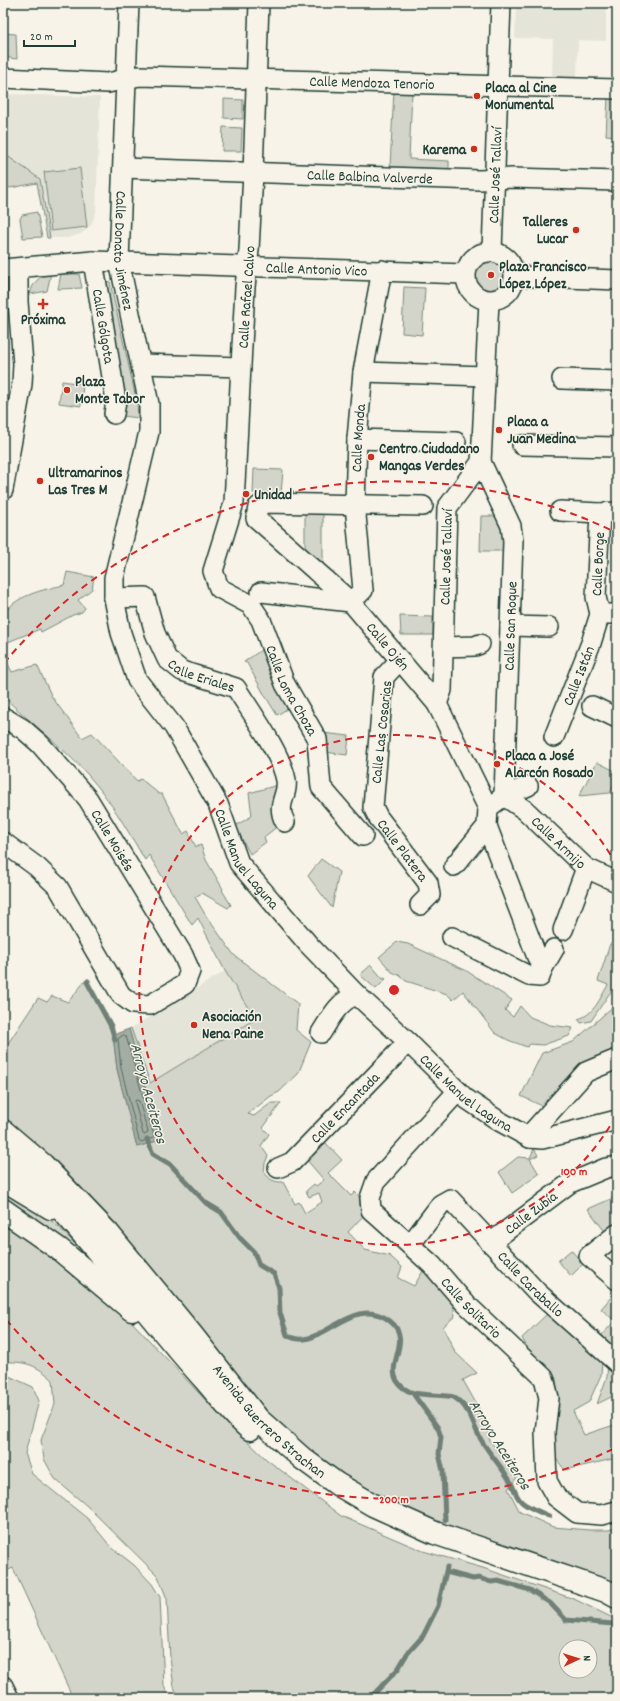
<svg xmlns="http://www.w3.org/2000/svg" width="620" height="1701" font-family="Dekko,sans-serif">
	<style>
		.built { fill: #e5e4d9 }
		.green { fill: #d3d5ca; stroke: #79897f; fill-rule: evenodd }
		.water { fill: #a4ada3; stroke: #6f8077 }
		.lines { fill: none; stroke-linecap: round; stroke-linejoin: round }
		.shore { stroke: #546a60; stroke-width: 1 }
		.stream { stroke: #6f8077; stroke-width: 5 }
		.minor-casing { stroke: #1f3d34; stroke-width: 22 }
		.major-casing { stroke: #1f3d34; stroke-width: 25 }
		.minor { stroke: #f7f3e8; stroke-width: 19 }
		.major { stroke: #f7f3e8; stroke-width: 22 }
		.ring { fill: none; stroke: #d62828; stroke-width: 2; stroke-dasharray: 7 5 }
		.poi-dot { fill: #c8321e; stroke: #f7f3e8; stroke-width: 1.5 }
		.labels { text-anchor: middle; stroke-width: 3; stroke-linejoin: round; paint-order: stroke }
		.street-label { font-size: 15px; fill: #1f3d34; stroke: #f7f3e8 }
		.poi-label { font-size: 15px; font-weight: bold; fill: #1f3d34; stroke: #f7f3e8; text-anchor: start }
		.water-label { font-size: 16px; font-style: italic; fill: #405950; stroke: #f7f3e8 }
		.centre { fill: #d62828; stroke: #f7f3e8; stroke-width: 2 }
		.ring-label { font-size: 12px; text-anchor: middle; font-weight: bold; fill: #d62828; stroke: #f7f3e8; stroke-width: 3; stroke-linejoin: round; paint-order: stroke }
	</style>
	<rect width="100%" height="100%" fill="#f7f3e8"/>
	<filter id="ink" filterUnits="userSpaceOnUse"><feTurbulence type="fractalNoise" baseFrequency=".025" numOctaves="2"/><feDisplacementMap in="SourceGraphic" scale="8" xChannelSelector="R" yChannelSelector="G"/><feConvolveMatrix kernelMatrix="1 2 1 2 8 2 1 2 1" color-interpolation-filters="sRGB"/></filter>
	<g filter="url(#ink)">
		<path class="built" d="M519,3H606V41L578,40L577,78H552L553,39L515,38L516,8Z
			M3,94L100,97L96,212L91,225L81,234L68,238H50L40,179L3,153Z
			M225,971L255,1019L150,1083L131,1028Z"/>
		<path class="green" d="M3,33L16,34L17,59L3,57Z
			M394,90L412,91L409,159L449,161V169L390,167Z
			M608,97H617V136L606,135Z
			M224,99L243,100V119L224,118Z
			M223,127L242,128L241,151H222Z
			M3,153L40,179L50,238H47L37,183L10,188L3,183Z
			M80,168L87,227L51,231L44,172Z
			M37,212L42,237L23,238L20,219L22,215Z
			M475 275a15 15 0 1 1 30 0a15 15 0 1 1-30 0Z
			M51,273L47,291L30,294C33,282 39,276 51,273Z
			M61,274H79L82,288L58,289Z
			M107,281L110,282L137,403L138,418L123,416L124,391L104,282Z
			M404,287L425,288L422,335L402,333Z
			M62,381L83,384L81,406L59,403Z
			M254,469L283,470L281,494L253,493Z
			M305,512H323V566L305,552Z
			M481,516H501L506,551H480Z
			M67,572L94,577L92,589L78,600L85,608L82,612L73,615L41,632L40,629L3,644C3,636 1,623 4,616C11,596 46,589 64,585Z
			M400,616L433,617V635H401Z
			M264,648L292,706L277,715L264,694L247,663L244,662Z
			M3,654L12,672L37,665L52,697L82,738L92,733L137,781L141,779L159,794H162L183,834L188,831L196,847L201,845L206,860L223,889L222,890L231,905L228,908L202,893L195,897L206,916L234,955L298,1004L296,1030L311,1042L298,1074L279,1092L271,1096L248,1114L254,1116L271,1103H281L263,1128L269,1134L261,1146L268,1156L265,1163L264,1172C270,1180 273,1182 283,1182L295,1204L299,1202L305,1213L322,1202L319,1193L309,1197L306,1191L314,1184L316,1186L324,1180L305,1158L323,1140L342,1160L328,1173L351,1196L355,1192L359,1196L361,1211L365,1214L348,1232L365,1250L390,1256L402,1267L398,1278L414,1286L426,1266L453,1302L455,1316L443,1327L455,1352L477,1373L463,1380L487,1423L490,1441L518,1476L508,1489L520,1512L553,1527L589,1530H609L617,1527V1587L533,1554L428,1520L335,1475L281,1434L19,1133L3,1119V1051L38,998L47,1002L52,996L68,1002L85,981L113,1035L117,1069L137,1147L160,1140L129,1029L131,1028L150,1083L255,1019L225,971L198,918L192,925L149,855L145,860C131,836 116,810 99,788C73,755 38,729 8,701L3,694Z
			M323,733L349,736L347,755L325,752Z
			M597,762L617,772V779L610,793L579,796Z
			M278,785L279,825L264,837L266,842L250,854L235,826L252,816L249,793Z
			M321,859L339,872L332,908L308,876Z
			M397,942L408,944L465,970L512,1000L505,1010L513,1017L520,1006L530,1017L550,1025L573,1028L569,1036L543,1045L530,1044L527,1047L508,1040L495,1033L463,991L453,1000L447,994L406,981L399,975L392,972L379,957Z
			M610,944H617V987L609,994L591,1021L581,1023L578,1019C594,1015 600,998 608,985L598,981Z
			M371,965L383,979L385,978L386,979L376,989L360,975Z
			M617,1003V1049L581,1066L560,1089L542,1106L521,1096L542,1053L573,1042Z
			M534,1149L538,1155L530,1159L539,1174L512,1193L499,1172L518,1157L530,1158Z
			M3,1189L36,1209L59,1227L103,1273L3,1200Z
			M613,1198L617,1206V1227L606,1233L588,1209Z
			M3,1223L114,1303L213,1408L266,1459L341,1516L423,1551L483,1568L574,1599L617,1620V1698H179L174,1687L170,1658L167,1599L158,1576L87,1506L55,1479L44,1459L41,1440L55,1404L53,1380C37,1365 25,1361 3,1362ZM566,1647H590V1671H566Z
			M571,1250L583,1264L571,1276L558,1261Z
			M617,1290V1357L596,1341L615,1321L601,1309Z
			M552,1313L602,1362L601,1375L589,1402L573,1411L584,1435L617,1424V1458L565,1470L553,1455V1418L559,1408L556,1378L527,1347L522,1338L546,1315Z
			M608,1359L617,1368V1394L597,1404L607,1377Z
			M9,1376L33,1387L39,1401L25,1453L32,1474L88,1519L111,1547L134,1565L152,1584L160,1597L164,1686L169,1698H118V1695L100,1698H73L13,1568L6,1571L3,1566V1377Z"/>
		<path class="water" d="M129,1029L160,1140L137,1147L117,1069L113,1035Z"/>
		<g class="lines">
			<path class="shore" d="M124,1035L126,1036L154,1136L153,1138L141,1142L139,1140L121,1068L118,1039Z
				M136,1100L139,1101L148,1132L145,1135L143,1134L135,1102Z"/>
			<path class="stream" d="M88,981L87,982L111,1026L115,1040
				M147,1139L153,1154L170,1164L206,1203L221,1212L240,1238L254,1252L259,1265L274,1274L279,1288L280,1313L287,1335C318,1356 352,1291 390,1321C413,1339 386,1363 397,1381C409,1399 429,1393 447,1396C449,1396 453,1396 455,1398C469,1407 472,1422 479,1436C487,1452 501,1465 510,1481C514,1487 515,1495 520,1500C524,1506 542,1513 549,1516
				M414,1395L438,1428L441,1437L439,1454L443,1471L445,1520
				M446,1572L473,1579L479,1578L491,1582L498,1581L530,1590L550,1603L566,1620L613,1624L617,1626
				M370,1698L398,1669L407,1654L423,1636L438,1606L447,1567"/>
			<defs>
				<g id="minor">
					<path id="s1" d="M129,3L119,261L149,404V432L114,578V598L121,633L137,680L174,727L218,804L239,863L309,945L357,995L408,1042L465,1098L499,1121L530,1138L542,1139L617,1120"/>
					<path id="s2" d="M259,3L253,173L249,250L245,287L234,503L213,571L219,588L251,605L261,620L285,684L317,739L321,787L363,836"/>
					<path id="s3" d="M3,78L108,83L139,76L617,89"/>
					<path id="s4" d="M123,168L387,177L480,180L512,178L617,181"/>
					<path id="s5" d="M492,251L501,3"/>
					<circle cx="490" cy="276" r="24"/>
					<path id="s6" d="M93,261L116,401L114,414"/>
					<path id="s7" d="M3,269L93,261L465,274"/>
					<path d="M515,276L617,280"/>
					<path d="M142,364L241,367"/>
					<path d="M363,372L485,376"/>
					<path d="M562,379L617,381"/>
					<path d="M357,439L456,442"/>
					<path d="M522,445L617,447"/>
					<path d="M481,462L511,526L513,541L504,796"/>
					<path d="M3,490L22,384L23,364L18,302V268"/>
					<path id="s8" d="M423,506L264,503L258,507L256,518L351,602L437,704L488,808"/>
					<path d="M560,511L600,513L617,512"/>
					<path id="s9" d="M261,592L351,602L363,590L355,505L357,439L363,372L382,270"/>
					<path id="s10" d="M114,598L145,597L155,633L167,659L182,671L236,688C251,712 281,753 286,780C289,796 275,803 285,822"/>
					<path d="M600,614H617"/>
					<path d="M510,626L549,627"/>
					<path d="M444,647L475,646L480,644"/>
					<path id="s11" d="M399,661L384,677L373,807L378,817L428,883L430,895L420,905"/>
					<path id="s12" d="M437,704L442,690L447,508L481,462L489,301"/>
					<path d="M592,706L617,718"/>
					<path id="s13" d="M3,717L23,729L40,744L88,799L183,955L190,971L185,984L150,1005L133,1004L121,995L58,887L37,867L3,842"/>
					<path id="s14" d="M554,737L591,643L600,614L596,597L600,513"/>
					<path id="s15" d="M504,796L525,810L586,868L617,882"/>
					<path d="M487,826L537,957L543,968"/>
					<path d="M454,866L487,826L488,808L504,796L528,786"/>
					<path d="M563,930L586,868"/>
					<path d="M452,937L529,976L540,977L543,968L554,949"/>
					<path d="M321,1033C330,1019 339,1000 357,995"/>
					<path id="s16" d="M458,1091L376,1181L370,1198L371,1210L432,1265L464,1302L544,1378L549,1398L545,1432L547,1481L556,1497L577,1513L601,1515L617,1511"/>
					<path d="M530,1138L534,1130L586,1072L617,1059"/>
					<path id="s17" d="M278,1168L292,1162L408,1042"/>
					<path d="M617,1234L589,1256L617,1280"/>
					<path id="s18" d="M490,1243L570,1183L606,1168L617,1166"/>
					<path id="s19" d="M410,1245L441,1204L450,1199L537,1292L617,1363"/>
					<path d="M3,1686L9,1698"/>
				</g>
				<g id="major">
					<path id="s20" d="M3,1131L43,1165L108,1233L192,1335L258,1419L303,1459L337,1484L373,1505L435,1533L606,1591L617,1597"/>
					<path d="M3,1150C79,1219 136,1304 205,1380C219,1396 233,1415 250,1429"/>
					<path d="M3,1179L51,1208"/>
					<path d="M3,1210L59,1249L132,1310"/>
				</g>
			</defs>
			<use href="#minor" class="minor-casing"/>
			<use href="#major" class="major-casing"/>
			<use href="#minor" class="minor"/>
			<use href="#major" class="major"/>
		</g>
	</g>
	<g class="ring">
		<path d="M616 1116A255 255 0 1 1 616 864"/>
		<path d="M613 1449A509 509 0 0 1 4 1317M4 663A509 509 0 0 1 613 531"/>
	</g>
	<g class="poi-dot">
		<circle cx="477" cy="96" r="4"/>
		<circle cx="474" cy="149" r="4"/>
		<circle cx="576" cy="230" r="4"/>
		<circle cx="491" cy="275" r="4"/>
		<path d="M41 298h4v4h4v4h-4v4h-4v-4h-4v-4h4z"/>
		<circle cx="67" cy="390" r="4"/>
		<circle cx="499" cy="430" r="4"/>
		<circle cx="371" cy="457" r="4"/>
		<circle cx="40" cy="481" r="4"/>
		<circle cx="246" cy="494" r="4"/>
		<circle cx="497" cy="764" r="4"/>
		<circle cx="194" cy="1025" r="4"/>
	</g>
	<g class="labels">
		<g class="street-label">
			<text dy="5" stroke="none"><textPath href="#s3" startOffset="370">Calle Mendoza Tenorio</textPath></text>
			<text dy="5" stroke="none"><textPath href="#s5" startOffset="76">Calle José Tallaví</textPath></text>
			<text dy="5" stroke="none"><textPath href="#s4" startOffset="247">Calle Balbina Valverde</textPath></text>
			<text dy="5" stroke="none"><textPath href="#s1" startOffset="248">Calle Donato Jiménez</textPath></text>
			<text dy="5" stroke="none"><textPath href="#s7" startOffset="314">Calle Antonio Vico</textPath></text>
			<text transform="translate(246 297) rotate(-86)" y="5">Calle Rafael Calvo</text>
			<text dy="5" stroke="none"><textPath href="#s6" startOffset="66">Calle Gólgota</textPath></text>
			<text dy="5" stroke="none"><textPath href="#s9" startOffset="260">Calle Monda</textPath></text>
			<text dy="5" stroke="none"><textPath href="#s12" startOffset="148">Calle José Tallaví</textPath></text>
			<text dy="5" stroke="none"><textPath href="#s14" startOffset="182">Calle Borge</textPath></text>
			<text transform="translate(510 626) rotate(-88)" y="5">Calle San Roque</text>
			<text dy="5" stroke="none"><textPath href="#s8" startOffset="362">Calle Ojén</textPath></text>
			<text dy="5" stroke="none"><textPath href="#s10" startOffset="136">Calle Eriales</textPath></text>
			<text dy="5" stroke="none"><textPath href="#s14" startOffset="66">Calle Istán</textPath></text>
			<text dy="5" stroke="none"><textPath href="#s2" startOffset="721">Calle Loma Choza</textPath></text>
			<text transform="translate(381 732) rotate(-84)" y="5">Calle Las Cosarias</text>
			<text dy="5" stroke="none"><textPath href="#s13" startOffset="167">Calle Moisés</textPath></text>
			<text dy="5" stroke="none"><textPath href="#s15" startOffset="72">Calle Armijo</textPath></text>
			<text dy="5" stroke="none"><textPath href="#s11" startOffset="205">Calle Platera</textPath></text>
			<text dy="5" stroke="none"><textPath href="#s1" startOffset="899">Calle Manuel Laguna</textPath></text>
			<text dy="5" stroke="none"><textPath href="#s1" startOffset="1223">Calle Manuel Laguna</textPath></text>
			<text dy="5" stroke="none"><textPath href="#s17" startOffset="91">Calle Encantada</textPath></text>
			<text dy="5" stroke="none"><textPath href="#s18" startOffset="51">Calle Zubía</textPath></text>
			<text dy="5" stroke="none"><textPath href="#s19" startOffset="179">Calle Caraballo</textPath></text>
			<text dy="5" stroke="none"><textPath href="#s16" startOffset="292">Calle Solitario</textPath></text>
			<text dy="5" stroke="none"><textPath href="#s20" startOffset="395">Avenida Guerrero Strachan</textPath></text>
		</g>
		<g class="poi-label">
			<text x="485" y="92">Placa al Cine<tspan x="485" dy="17">Monumental</tspan></text>
			<text x="466" y="154" text-anchor="end">Karema</text>
			<text x="568" y="226" text-anchor="end">Talleres<tspan x="568" dy="17">Lucar</tspan></text>
			<text x="499" y="271">Plaza Francisco<tspan x="499" dy="17">López López</tspan></text>
			<text x="43" y="324" text-anchor="middle">Próxima</text>
			<text x="75" y="386">Plaza<tspan x="75" dy="17">Monte Tabor</tspan></text>
			<text x="507" y="426">Placa a<tspan x="507" dy="17">Juan Medina</tspan></text>
			<text x="379" y="453">Centro Ciudadano<tspan x="379" dy="17">Mangas Verdes</tspan></text>
			<text x="48" y="477">Ultramarinos<tspan x="48" dy="17">Las Tres M</tspan></text>
			<text x="254" y="499">Unidad</text>
			<text x="505" y="760">Placa a José<tspan x="505" dy="17">Alarcón Rosado</tspan></text>
			<text x="202" y="1021">Asociación<tspan x="202" dy="17">Nena Paine</tspan></text>
		</g>
		<g class="water-label">
			<text transform="translate(150 1093) rotate(75)" y="6">Arroyo Aceiteros</text>
			<text transform="translate(501 1444) rotate(58)" y="6">Arroyo Aceiteros</text>
		</g>
	</g>
	<circle cx="394" cy="990" r="6" class="centre"/>
	<g class="ring-label">
		<text x="574" y="1175">100 m</text>
		<text x="394" y="1503">200 m</text>
	</g>
	<rect width="620" height="1701" fill="none" stroke="#f7f3e8" stroke-width="16"/>
	<rect x="8" y="8" width="604" height="1685" fill="none" stroke="#1f3d34" stroke-width="1.5" filter="url(#ink)"/>
	<g transform="translate(578 1659) rotate(86)"><circle r="19" fill="#f7f3e8" stroke="#a1aaa0"/>
	<path d="M0-3L7 15L0 10L-7 15Z" fill="#c8321e"/>
	<text y="-6" font-size="11" font-weight="bold" text-anchor="middle" fill="#1f3d34">N</text>
	</g>
	<path d="M24 40v6h51v-6" fill="none" stroke="#1f3d34" stroke-width="2"/>
	<text x="30" y="40" font-size="12" fill="#1f3d34" stroke="#f7f3e8" stroke-width="3" paint-order="stroke">20 m</text>
</svg>
